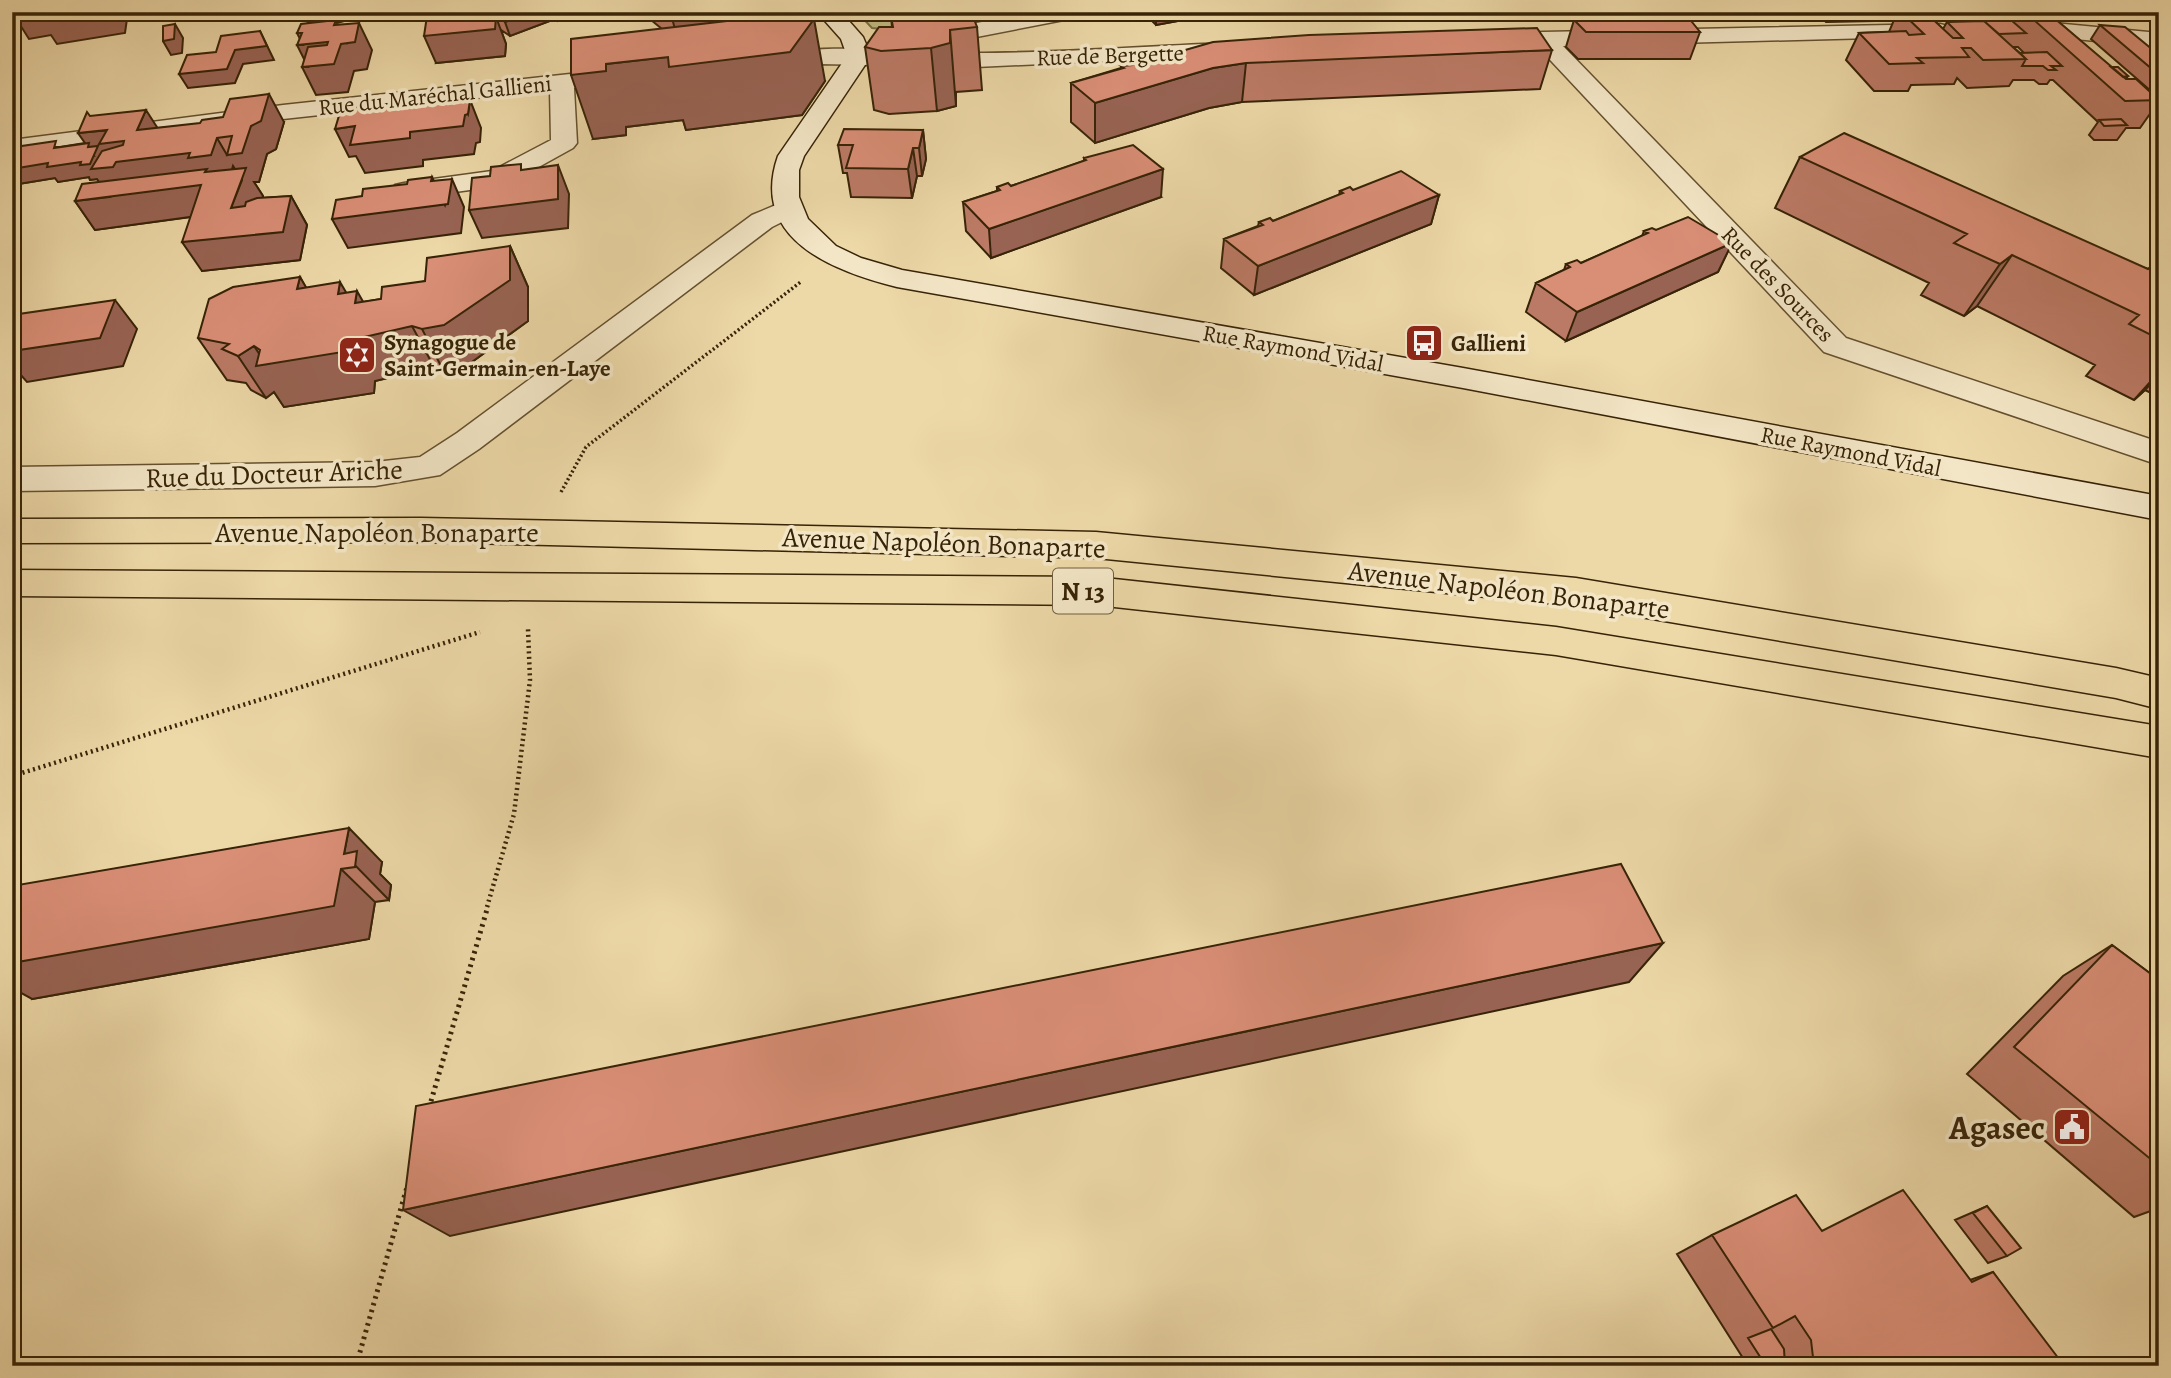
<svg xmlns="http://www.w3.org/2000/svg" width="2171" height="1378" font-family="Alegreya,serif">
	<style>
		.green { fill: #c0bc82; stroke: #7c7044; stroke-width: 2 }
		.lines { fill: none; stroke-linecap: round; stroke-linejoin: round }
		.street-casing { stroke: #64502f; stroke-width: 3 }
		.secondary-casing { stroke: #372307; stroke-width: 3 }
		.primary-casing { stroke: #372307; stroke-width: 3 }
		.path-far2 { stroke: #372307; stroke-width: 3.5; stroke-dasharray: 2 2.5; stroke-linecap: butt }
		.path-far1 { stroke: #372307; stroke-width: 4.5; stroke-dasharray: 2 3.5; stroke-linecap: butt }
		.path { stroke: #372307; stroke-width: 5; stroke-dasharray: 2.5 4.5; stroke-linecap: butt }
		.street { fill: #f3e6c6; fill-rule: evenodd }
		.secondary { fill: #f3e6c6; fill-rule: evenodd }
		.primary { fill: #edd8a7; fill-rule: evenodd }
		.wall { fill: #bb7a65; stroke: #372307; stroke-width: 2; fill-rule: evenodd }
		.shaded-wall { fill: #986353; stroke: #372307; stroke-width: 2 }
		.building { fill: #d98e76; stroke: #372307; stroke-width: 2 }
		.labels { text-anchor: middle; stroke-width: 7; stroke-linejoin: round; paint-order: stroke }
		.far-street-label { font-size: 23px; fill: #372307; stroke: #f3e6c6 }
		.far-poi-label { font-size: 23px; font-weight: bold; fill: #372307; stroke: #f3e6c6; text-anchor: start }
		.shield { fill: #f3e6c6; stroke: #6f5e40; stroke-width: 2 }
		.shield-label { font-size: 26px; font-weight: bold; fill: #372307 }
		.street-label { font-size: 28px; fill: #372307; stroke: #f3e6c6 }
		.near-poi-label { font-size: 33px; font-weight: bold; fill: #372307; stroke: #f3e6c6; text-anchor: end }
	</style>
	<rect width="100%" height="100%" fill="#edd8a7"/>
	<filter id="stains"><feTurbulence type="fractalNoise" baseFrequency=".00286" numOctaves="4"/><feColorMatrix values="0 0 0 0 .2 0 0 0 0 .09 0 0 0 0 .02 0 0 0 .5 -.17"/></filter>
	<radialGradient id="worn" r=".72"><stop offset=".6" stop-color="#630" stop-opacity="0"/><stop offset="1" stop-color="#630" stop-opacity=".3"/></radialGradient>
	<path class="green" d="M857,12H1017L912,32L872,28Z"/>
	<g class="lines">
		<defs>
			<path id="street" d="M1033,12H1080L1077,17L1069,19L925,47L917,45L914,40L917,35L925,33Z
				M1972,12H1997L2012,25L2054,23L2159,33V47L2054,37H2004L1996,35Z
				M1940,24L1948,26L1951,31L1948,36L1563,46L1846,338L2159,442V465L1824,352L1538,47L1485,46L1482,41L1485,36L1493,34L1543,32Z
				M1230,43L1238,45L1242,50L1238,55L976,67L819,64L769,69L761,67L757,62L761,57C824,41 908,53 974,53C1059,53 1145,46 1230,43Z
				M625,68L633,70L637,75L633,80L574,88L577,143L573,148L508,184L499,186L404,199L395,197L391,191L395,185L404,183L492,171L551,140L550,90L283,119L12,156V140L283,105Z
				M788,200L798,202L801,208L798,214L772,227L479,449L440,475L375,486L12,491V467L375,462L420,457L457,433L752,215Z"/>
			<path id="secondary" d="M817,12H841L863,37L871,56L804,156L799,170V197L808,219L836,246L861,258L902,270L1463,368L2159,496V520L1463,388L897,287C833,271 749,239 778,156L847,56L841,39Z"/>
			<path id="primary" d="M421,518L1096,532L1576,578L2116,668L2159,678V709L2116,698L1576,606L1096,558L421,542L12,543V519Z
				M12,570L1096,577L1556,627L2159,726V758L1556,655L1096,605L12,596Z"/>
		</defs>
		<use href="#street" class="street-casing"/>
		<use href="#secondary" class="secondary-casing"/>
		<use href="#primary" class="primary-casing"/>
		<path class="path-far2" d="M561,492L586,447L802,281"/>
		<path class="path-far1" d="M12,776L480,632
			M487,907L514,814L530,680L528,629"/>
		<path class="path" d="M429,1108L488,906
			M356,1366L407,1187"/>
		<use href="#street" class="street"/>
		<use href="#secondary" class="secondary"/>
		<use href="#primary" class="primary"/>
	</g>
	<path class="wall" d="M459,12H577L578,14L558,21L555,19L510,36L501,30L506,44L505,56L436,63Z
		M649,12H720L722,22L825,81L802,115L686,130L683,120L626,127V135L593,139L662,29L651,20Z
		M1143,12H1208L1200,14V17L1156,25Z
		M1619,12H1675L1674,17L1700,32L1690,59H1578L1566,47L1574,20L1647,18L1645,15L1622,16Z
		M1815,12H1972L1969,18L1932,19L1943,29L1947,22L2011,20L2016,12H2047L2111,67L2128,76L2126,79L2159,99V101L2140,128H2126L2117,140H2094L2089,135L2098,122L2053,80H2050L2047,84H2039L2034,80H2013L2009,86L1967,88L1957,78L1954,84L1911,85L1908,91H1874L1846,60L1859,33L1889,32L1894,20L1882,21L1877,17L1875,21L1826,22ZM2013,47H2018L2024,53H2020Z
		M891,17L977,27L982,90L956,92V106L937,111L889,114L874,110L865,47L892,27Z
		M2100,25L2159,55V98L2091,39Z
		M1552,50L1540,89L1242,102L1209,108L1095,143L1071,122V83L1121,68V66Z
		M90,116L158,128L284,122L276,149L267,154L259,182H254L263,196L262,198L291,196L307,225L300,260L202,271L191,217L95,230L75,201L100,182L97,179L90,180L89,177L58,182L55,178L12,185V144L15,147H60L85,143Z
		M923,130L926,159L922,176H917L912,198L851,197L847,173H843L838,145Z
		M1800,157L2148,269L2159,261V397L2145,390L2134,400L2086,376L2095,365L1977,306L1964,316L1921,295L1929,283L1775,208Z
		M1084,158L1161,197L991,258L966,231L963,202L997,191V187L1011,186L1084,161Z
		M1353,190L1439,195L1431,224L1254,295L1221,268L1224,239L1258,226L1259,222L1273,221L1339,195L1340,191Z
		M1656,230L1732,243L1718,272L1566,341L1526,312L1536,283L1564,270L1566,264L1581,263L1642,236L1644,231Z
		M510,246L528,287V321L465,367L443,370L434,367L375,381L374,393L284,407L274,392L266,398L251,390L246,383L227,380L198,338L300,277L306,288L346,293L363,302L381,299Z
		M382,862L380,874L391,885L389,900L375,902L369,939L32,999L12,886Z
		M2112,945L2159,980V1208L2134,1217L1967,1074L2063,976Z
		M1987,1206L2007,1256L1988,1263L1955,1220Z
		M1822,1231L1970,1280L1993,1272L2058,1366H1748L1677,1254L1712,1235Z"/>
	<path class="shaded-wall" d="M12,12H128L125,33L57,44L51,35L29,39Z
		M297,12H348L351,19L337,23L347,43L359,23L372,50L367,69L354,71L348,92L316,95L302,67H308L297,45H303L297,33L311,28L305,17L299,18Z
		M531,12H553L555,19L510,36L505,22Z
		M555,12H577L578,14L558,21Z
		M676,12H720L723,26L678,41L671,14Z
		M1156,12H1208L1200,14V17L1156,25Z
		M496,17L506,44L505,56L436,63L424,36Z
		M814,19L825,81L802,115L686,130L683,120L626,127V135L593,139L571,75L606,64L668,57Z
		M175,24L183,38L182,53L171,55L163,41Z
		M950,30L956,106L937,111L931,48Z
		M260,31L274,60L243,64L235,83L188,88L179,74L235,50Z
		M1246,63L1242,102L1209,108L1095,143V103L1213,68Z
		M269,94L284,122L276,149L267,154L259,182H254L263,196L249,235L291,196L307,225L300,260L202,271L182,242L231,208L242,180L233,166L228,183L201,185L219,213L95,230L75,201L110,197L97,179L90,180L89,177L58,182L55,178L12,185V144L25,162L94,156L78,133L100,131L137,130L146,110L164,138H217L227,155L251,126Z
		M460,96L468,114L470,100L481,128L480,142L476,143L474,154L423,160V166L365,173L356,156L349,157L335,129L355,126L410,132L460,101Z
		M923,130L926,159L922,176L919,148Z
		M913,148L917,176L912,198L908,169Z
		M558,165L569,194L568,228L482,238L469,210Z
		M1163,169L1161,197L991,258L989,229Z
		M432,177L445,205L452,179L464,207L461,233L348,248L332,219L431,181Z
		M1439,195L1431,224L1254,295L1258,266Z
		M1732,243L1718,272L1566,341L1577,312Z
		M510,246L528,287V321L465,367L443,370L422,329Z
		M2012,255L1977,306L1964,316L2000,264Z
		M300,277L324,318L297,289Z
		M340,282L364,323L338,294Z
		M357,291L378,328L412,326L434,367L375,381L374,393L284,407L274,392L266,398L238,356L254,346L266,364L355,303Z
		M115,300L137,329L123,366L27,382L12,365V351Z
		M2159,372V375L2145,390L2134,400Z
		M349,828L382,862L380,874L391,885L389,900L344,854Z
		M341,869L375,902L369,939L32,999L12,988V963Z
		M1663,943L1629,982L450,1236L403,1210Z"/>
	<path class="building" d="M40,12H67L39,17Z
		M459,12H490L496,17L495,29L424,36L427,16Z
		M490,12H531L505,22Z
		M1901,12H1925L1953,38H1963L1947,22L1984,21L2026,59L1983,60L1971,48H1962L1969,57L1917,58L1923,63L1889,64L1859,33L1906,31L1909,35L1924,34Z
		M2025,12H2047L2126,79H2136L2159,100L2125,101Z
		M972,14L977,27L950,30V43L931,48L881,51L865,47L879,27H893L891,17Z
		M779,15L814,19L790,52L669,67L668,57L606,64V71L571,75V39Z
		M1688,17L1700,32H1586L1574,20Z
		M336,20L334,25L359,23L355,42L341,44L334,64L302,67L308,47L327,45L328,42L297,45L302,33H297L301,24Z
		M2011,20L2026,33L1999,34L1984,21H1975Z
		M175,24L174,39L163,41V26Z
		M2100,25L2125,27L2159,55V75Z
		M1537,28L1552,50L1246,63L1213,68L1095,103L1071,83L1124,68L1121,66L1133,65L1213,42L1309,35Z
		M260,31L267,46L235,50L227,69L179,74L187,55L216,52L221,36Z
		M2047,52L2062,66H2051L2056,70H2048L2043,66H2022L2026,59L2020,53Z
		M2111,67H2118L2128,76L2123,77Z
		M269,94L261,121L251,126L242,153L227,155L232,136L217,138L211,155L188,158L190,153L116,162L113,167L91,169L102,151L123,145L124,141L99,144L107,130L78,133L87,112L90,116L146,110L137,130L200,123L202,120L223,117L230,99Z
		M460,96V101L470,100L468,114L465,115L463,126L410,132V138L350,145L355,126L335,129L341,109Z
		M2121,119L2127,125L2104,126L2099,120Z
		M844,129L923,130L919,148H913L908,169L846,168L853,145H838Z
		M1844,133L2148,269L2159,261V339L2129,324L2139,315L2012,255L2000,264L1954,243L1967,234L1800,157Z
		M56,141L54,148L89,143L88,147L98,146L90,164L80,165L81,162L47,167L48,163L12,169V153L15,147Z
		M1133,145L1163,169L989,229L963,202L1000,190L997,187L1008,183L1011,186L1086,160L1084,158Z
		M521,164V170L558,165V199L469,210L472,178L490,176L491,167Z
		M246,168L231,208L245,206L246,202L257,198L291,196L283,232L182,242L201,185L75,201L82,184L207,169L205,172Z
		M1401,171L1439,195L1258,266L1224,239L1263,225L1259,222L1270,218L1273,221L1343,193L1340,191L1350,187L1353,190Z
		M432,177L431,181L452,179L448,204L332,219L336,200L362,196L363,189L407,184L408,180Z
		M1688,217L1732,243L1577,312L1536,283L1570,267L1566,264L1577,260L1581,263L1648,233L1644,231L1652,228L1656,230Z
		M510,246V280L444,325L422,329L412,326L351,340L349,351L256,366L260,350L254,346L238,356L222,349L229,344L198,338L209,299L233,287L300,277L297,289L340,282L338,294L357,291L355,303L381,299L382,287L425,281L427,258Z
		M115,300L100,338L12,351V329L19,314Z
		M349,828L344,854L357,851L355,867L341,869L334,906L12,963V886Z
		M1621,864L1663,943L403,1210L416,1106Z
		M2112,945L2159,980V1166L2014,1047Z
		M1903,1190L1972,1282L1993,1272L2062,1363L2058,1366H1814L1811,1340L1795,1316L1773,1328L1712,1235L1796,1195L1822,1231Z
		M1987,1206L2021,1248L2007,1256L1973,1213Z
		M1771,1329L1784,1349L1785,1366H1766L1748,1338Z"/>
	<defs>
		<symbol id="bus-square" viewBox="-11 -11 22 22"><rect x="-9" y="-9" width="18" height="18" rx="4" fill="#8f2418" stroke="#f3e6c6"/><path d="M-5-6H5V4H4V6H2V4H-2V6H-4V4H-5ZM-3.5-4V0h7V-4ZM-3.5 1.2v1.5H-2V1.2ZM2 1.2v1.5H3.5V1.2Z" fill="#fff"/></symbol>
		<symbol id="synagogue-square" viewBox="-11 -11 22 22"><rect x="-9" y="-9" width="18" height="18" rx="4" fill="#8f2418" stroke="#f3e6c6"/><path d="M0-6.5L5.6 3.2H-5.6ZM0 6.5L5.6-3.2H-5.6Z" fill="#fff"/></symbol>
		<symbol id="civic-square" viewBox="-11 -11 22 22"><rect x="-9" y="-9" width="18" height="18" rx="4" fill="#8f2418" stroke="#f3e6c6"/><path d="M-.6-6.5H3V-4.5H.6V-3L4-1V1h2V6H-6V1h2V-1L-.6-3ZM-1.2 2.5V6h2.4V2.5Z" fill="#fff"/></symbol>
	</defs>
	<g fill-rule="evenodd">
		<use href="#bus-square" x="1402" y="321" width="44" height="44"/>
		<use href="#synagogue-square" x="335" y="333" width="44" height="44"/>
		<use href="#civic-square" x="2050" y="1105" width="44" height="44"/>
	</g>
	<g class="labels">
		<g class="far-street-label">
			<text transform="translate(1110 55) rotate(-2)" y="8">Rue de Bergette</text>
			<text transform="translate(435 95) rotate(-6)" y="8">Rue du Maréchal Gallieni</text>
			<text transform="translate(1778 284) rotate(46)" y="8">Rue des Sources</text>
			<text transform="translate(1293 348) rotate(10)" y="8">Rue Raymond Vidal</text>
			<text transform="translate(1851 451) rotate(11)" y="8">Rue Raymond Vidal</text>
		</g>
		<g class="far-poi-label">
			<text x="384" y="350">Synagogue de<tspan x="384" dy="26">Saint-Germain-en-Laye</tspan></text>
			<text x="1451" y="351">Gallieni</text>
		</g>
		<rect class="shield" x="1053" y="568.5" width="60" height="45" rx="5"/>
		<g class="shield-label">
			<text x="1083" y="600">N 13</text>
		</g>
		<g class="street-label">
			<text transform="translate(274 473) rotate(-2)" y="10">Rue du Docteur Ariche</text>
			<text x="377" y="542">Avenue Napoléon Bonaparte</text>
			<text transform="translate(944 542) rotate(2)" y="10">Avenue Napoléon Bonaparte</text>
			<text transform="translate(1509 589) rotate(7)" y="10">Avenue Napoléon Bonaparte</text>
		</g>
		<g class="near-poi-label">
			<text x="2045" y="1139">Agasec</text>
		</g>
	</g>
	<rect width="2171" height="1378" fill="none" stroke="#edd8a7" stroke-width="42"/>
	<rect x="14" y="14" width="2143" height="1350" fill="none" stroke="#372307" stroke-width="3.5"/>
	<rect x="21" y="21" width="2129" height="1336" fill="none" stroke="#372307" stroke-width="2"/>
	<rect width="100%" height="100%" filter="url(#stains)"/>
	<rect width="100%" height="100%" fill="url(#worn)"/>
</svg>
